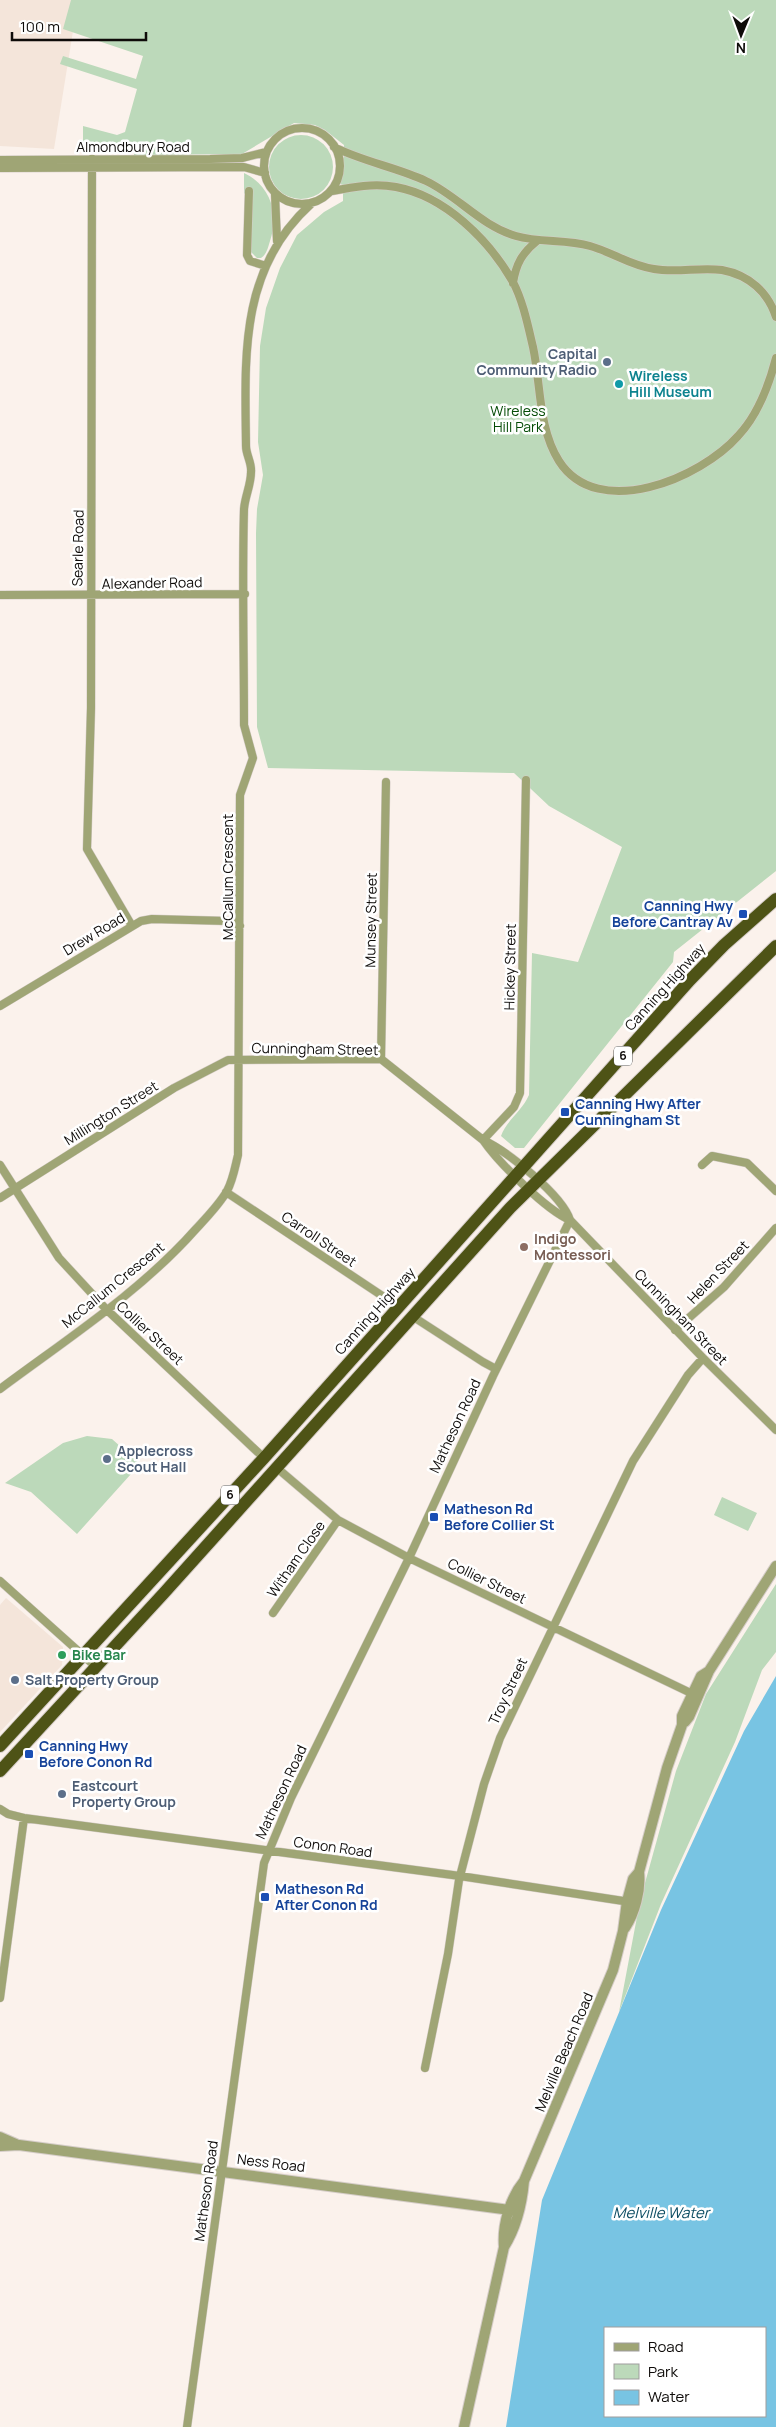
<svg xmlns="http://www.w3.org/2000/svg" width="776" height="2427" font-family="Manrope,sans-serif">
	<style>
		.built { fill: #f4e5da }
		.green { fill: #bcd9ba }
		.water { fill: #78c4e3; fill-rule: evenodd }
		.lines { fill: none; stroke-linecap: round; stroke-linejoin: round }
		.minor-casing { stroke: #d5cdc8; stroke-width: 9 }
		.tertiary-casing { stroke: #d5cdc8; stroke-width: 12 }
		.trunk-casing { stroke: #d5cdc8; stroke-width: 14 }
		.minor { stroke: #9fa575; stroke-width: 8 }
		.tertiary { stroke: #9fa575; stroke-width: 10 }
		.trunk { stroke: #4e5316; stroke-width: 12 }
		.service-dot { fill: #5c6f8a; stroke: #fff; stroke-width: 2 }
		.culture-dot { fill: #0f9aa8; stroke: #fff; stroke-width: 2 }
		.transit-dot { fill: #1a4fb4; stroke: #fff; stroke-width: 2 }
		.education-dot { fill: #8d6e63; stroke: #fff; stroke-width: 2 }
		.leisure-dot { fill: #2e9e5b; stroke: #fff; stroke-width: 2 }
		.labels { text-anchor: middle; stroke-width: 5; stroke-linejoin: round; paint-order: stroke }
		.shield { fill: #fff; stroke: #565453; stroke-width: 1 }
		.shield-label { font-size: 12px; font-weight: bold; fill: #0e0b09 }
		.street-label { font-size: 14px; fill: #0e0b09; stroke: #fff }
		.service-label { font-size: 14px; font-weight: bold; fill: #4e5e75; stroke: #fff; text-anchor: start }
		.culture-label { font-size: 14px; font-weight: bold; fill: #0d838f; stroke: #fff; text-anchor: start }
		.park-label { font-size: 14px; fill: #054c06; stroke: #fff }
		.transit-label { font-size: 14px; font-weight: bold; fill: #164399; stroke: #fff; text-anchor: start }
		.education-label { font-size: 14px; font-weight: bold; fill: #785e54; stroke: #fff; text-anchor: start }
		.leisure-label { font-size: 14px; font-weight: bold; fill: #27864d; stroke: #fff; text-anchor: start }
		.water-label { font-size: 15px; font-style: italic; fill: #0e4e64; stroke: #fff }
	</style>
	<rect width="100%" height="100%" fill="#fbf2ec"/>
	<path class="built" d="M0,0H78L54,149L0,146Z
		M6,1598L63,1647L62,1665L0,1732V1605Z"/>
	<path class="green" d="M71,0H776V871L674,952L673,962L524,1148H515L501,1136C506,1121 522,1111 529,1095L532,953L578,962L622,847L549,806L514,773L268,768L257,727L256,533L257,509L263,475L258,442L260,346L266,308L280,268L297,235L324,212L343,201V185L340,184L344,171V145L325,130L315,125L294,123L242,154L134,155V147H126L123,151L83,148V126L117,135L125,132L137,89L60,64L63,56L136,79L143,56L63,29Z
		M269 167a32 32 0 1 1 64 0a32 32 0 1 1-64 0Z
		M244,173C271,186 279,214 270,241C268,247 267,254 261,258H257L251,252V200L244,193Z
		M87,1436L112,1439L140,1464L77,1534L31,1492L5,1483L63,1443Z
		M722,1497L757,1513L748,1531L714,1515Z
		M776,1584V1652L762,1670L735,1742L661,1904L619,2012L640,1901L676,1771L706,1694Z"/>
	<path class="water" d="M776,1676V2427H506L542,2200L661,1910L744,1731ZM605,2328H765V2416H605Z"/>
	<g class="lines">
		<defs>
			<path id="minor" d="M264 166a38 38 0 1 1 76 0a38 38 0 1 1-76 0Z
				M334,147C364,162 396,167 426,181C458,196 481,226 516,236C540,243 566,239 590,246C612,252 631,266 654,269C676,273 700,267 722,270C749,275 768,292 776,317
				M92,159L91,708L87,849L132,926
				M0,160L210,159L242,158L266,152
				M0,168L244,167L265,173
				M249,191L247,255L250,261L266,266
				M332,191C353,187 374,183 396,187C445,196 489,240 513,282C523,301 528,326 533,347C541,384 538,428 559,461C598,522 701,478 738,436C757,416 769,385 776,358
				M275,194L277,241
				M513,283C516,264 522,253 537,241
				M0,595L245,594
				M0,1006L141,921L152,919L228,921L240,926
				M381,1059L386,782
				M483,1140L514,1107L520,1093L526,780
				M483,1140C498,1162 546,1210 570,1220
				M0,1165L59,1258L106,1309L264,1458
				M702,1165L712,1156L747,1163L776,1191
				M226,1192L399,1307
				M0,1198L174,1088L228,1060L381,1059L483,1140C507,1151 562,1195 570,1220L703,1358L776,1430
				M412,1316L483,1362L496,1369
				M675,1330L724,1287L776,1228
				M0,1389C67,1339 140,1292 195,1230C206,1218 219,1205 227,1191C233,1180 235,1167 238,1155L240,795L253,758L244,725C244,653 242,581 244,509C245,496 251,485 251,472C252,463 246,455 246,446C245,357 239,269 311,204
				M277,1468L338,1520L409,1558L697,1696
				M0,1581L96,1667
				M273,1613L338,1520
				M0,1809L8,1814L24,1818L460,1876L630,1902
				M0,1998L24,1818
				M425,2068L448,1954L459,1880L484,1784L500,1738L633,1461L688,1375L703,1358
				M187,2427L264,1863L291,1798L409,1558L493,1376L570,1220"/>
			<path id="tertiary" d="M685,1722L689,1717L709,1671L776,1566
				M625,1928C635,1913 641,1890 639,1872
				M0,2137L16,2144
				M0,2146L19,2145L518,2211
				M504,2247C516,2228 522,2203 524,2181
				M464,2427L504,2247C502,2225 510,2198 524,2181L613,1970L623,1931L627,1901L633,1879L639,1872L667,1768L682,1725V1716L701,1676L709,1671"/>
			<path id="trunk" d="M0,1746L264,1458L690,980L724,945L776,899
				M0,1771L164,1593L510,1208L776,946"/>
		</defs>
		<use href="#minor" class="minor-casing"/>
		<use href="#tertiary" class="tertiary-casing"/>
		<use href="#trunk" class="trunk-casing"/>
		<use href="#minor" class="minor"/>
		<use href="#tertiary" class="tertiary"/>
		<use href="#trunk" class="trunk"/>
	</g>
	<g class="service-dot">
		<circle cx="607" cy="362" r="5"/>
		<circle cx="107" cy="1459" r="5"/>
		<circle cx="15" cy="1680" r="5"/>
		<circle cx="62" cy="1794" r="5"/>
	</g>
	<circle class="culture-dot" cx="619" cy="384" r="5"/>
	<g class="transit-dot">
		<rect x="738" y="909" width="10" height="10" rx="2.5"/>
		<rect x="560" y="1107" width="10" height="10" rx="2.5"/>
		<rect x="429" y="1512" width="10" height="10" rx="2.5"/>
		<rect x="24" y="1749" width="10" height="10" rx="2.5"/>
		<rect x="260" y="1892" width="10" height="10" rx="2.5"/>
	</g>
	<circle class="education-dot" cx="524" cy="1247" r="5"/>
	<circle class="leisure-dot" cx="62" cy="1655" r="5"/>
	<g class="labels">
		<g class="shield">
			<rect x="614" y="1046.5" width="18" height="19" rx="4"/>
			<rect x="221" y="1485.5" width="18" height="19" rx="4"/>
		</g>
		<g class="shield-label">
			<text x="623" y="1060">6</text>
			<text x="230" y="1499">6</text>
		</g>
		<g class="street-label">
			<text x="133" y="152">Almondbury Road</text>
			<text transform="translate(78 548) rotate(-89)" y="5">Searle Road</text>
			<text transform="translate(152 583) rotate(-1)" y="5">Alexander Road</text>
			<text transform="translate(228 877) rotate(-90)" y="5">McCallum Crescent</text>
			<text transform="translate(371 920) rotate(-89)" y="5">Munsey Street</text>
			<text transform="translate(94 934) rotate(-31)" y="5">Drew Road</text>
			<text transform="translate(510 967) rotate(-89)" y="5">Hickey Street</text>
			<text transform="translate(665 987) rotate(-48)" y="5">Canning Highway</text>
			<text transform="translate(315 1049) rotate(1)" y="5">Cunningham Street</text>
			<text transform="translate(111 1113) rotate(-32)" y="5">Millington Street</text>
			<text transform="translate(319 1239) rotate(34)" y="5">Carroll Street</text>
			<text transform="translate(718 1272) rotate(-46)" y="5">Helen Street</text>
			<text transform="translate(113 1285) rotate(-39)" y="5">McCallum Crescent</text>
			<text transform="translate(375 1311) rotate(-48)" y="5">Canning Highway</text>
			<text transform="translate(681 1317) rotate(46)" y="5">Cunningham Street</text>
			<text transform="translate(150 1333) rotate(43)" y="5">Collier Street</text>
			<text transform="translate(455 1426) rotate(-65)" y="5">Matheson Road</text>
			<text transform="translate(296 1559) rotate(-55)" y="5">Witham Close</text>
			<text transform="translate(487 1581) rotate(26)" y="5">Collier Street</text>
			<text transform="translate(508 1691) rotate(-65)" y="5">Troy Street</text>
			<text transform="translate(281 1792) rotate(-65)" y="5">Matheson Road</text>
			<text transform="translate(333 1847) rotate(8)" y="5">Conon Road</text>
			<text transform="translate(564 2052) rotate(-67)" y="5">Melville Beach Road</text>
			<text transform="translate(271 2163) rotate(7)" y="5">Ness Road</text>
			<text transform="translate(206 2191) rotate(-82)" y="5">Matheson Road</text>
		</g>
		<g class="service-label">
			<text x="597" y="359" text-anchor="end">Capital<tspan x="597" dy="16">Community Radio</tspan></text>
			<text x="117" y="1456">Applecross<tspan x="117" dy="16">Scout Hall</tspan></text>
			<text x="25" y="1685">Salt Property Group</text>
			<text x="72" y="1791">Eastcourt<tspan x="72" dy="16">Property Group</tspan></text>
		</g>
		<g class="culture-label">
			<text x="629" y="381">Wireless<tspan x="629" dy="16">Hill Museum</tspan></text>
		</g>
		<g class="park-label">
			<text x="518" y="416">Wireless<tspan x="518" dy="16">Hill Park</tspan></text>
		</g>
		<g class="transit-label">
			<text x="733" y="911" text-anchor="end">Canning Hwy<tspan x="733" dy="16">Before Cantray Av</tspan></text>
			<text x="575" y="1109">Canning Hwy After<tspan x="575" dy="16">Cunningham St</tspan></text>
			<text x="444" y="1514">Matheson Rd<tspan x="444" dy="16">Before Collier St</tspan></text>
			<text x="39" y="1751">Canning Hwy<tspan x="39" dy="16">Before Conon Rd</tspan></text>
			<text x="275" y="1894">Matheson Rd<tspan x="275" dy="16">After Conon Rd</tspan></text>
		</g>
		<g class="education-label">
			<text x="534" y="1244">Indigo<tspan x="534" dy="16">Montessori</tspan></text>
		</g>
		<g class="leisure-label">
			<text x="72" y="1660">Bike Bar</text>
		</g>
		<g class="water-label">
			<text x="661" y="2218">Melville Water</text>
		</g>
	</g>
	<rect x="604" y="2327" width="162" height="90" fill="#ffffff" stroke="#9f9d9d"/>
	<rect x="614" y="2343" width="25" height="8" fill="#9fa575" stroke="#9f9d9d"/>
	<text x="648" y="2352" font-size="15" fill="#0e0b09">Road</text>
	<rect x="614" y="2364" width="25" height="15" fill="#bcd9ba" stroke="#9f9d9d"/>
	<text x="648" y="2377" font-size="15" fill="#0e0b09">Park</text>
	<rect x="614" y="2390" width="25" height="15" fill="#78c4e3" stroke="#9f9d9d"/>
	<text x="648" y="2402" font-size="15" fill="#0e0b09">Water</text>
	<g transform="translate(741 35) rotate(181)" stroke="#ffffff" stroke-width="4" paint-order="stroke">
	<path d="M0-4L9 19L0 12L-9 19Z" fill="#0e0b09"/>
	<text y="-8" font-size="14" font-weight="bold" text-anchor="middle" fill="#0e0b09">N</text>
	</g>
	<path d="M12 32v8h134v-8" fill="none" stroke="#0e0b09" stroke-width="2.5"/>
	<text x="20" y="32" font-size="15" fill="#0e0b09" stroke="#ffffff" stroke-width="4" paint-order="stroke">100 m</text>
</svg>
